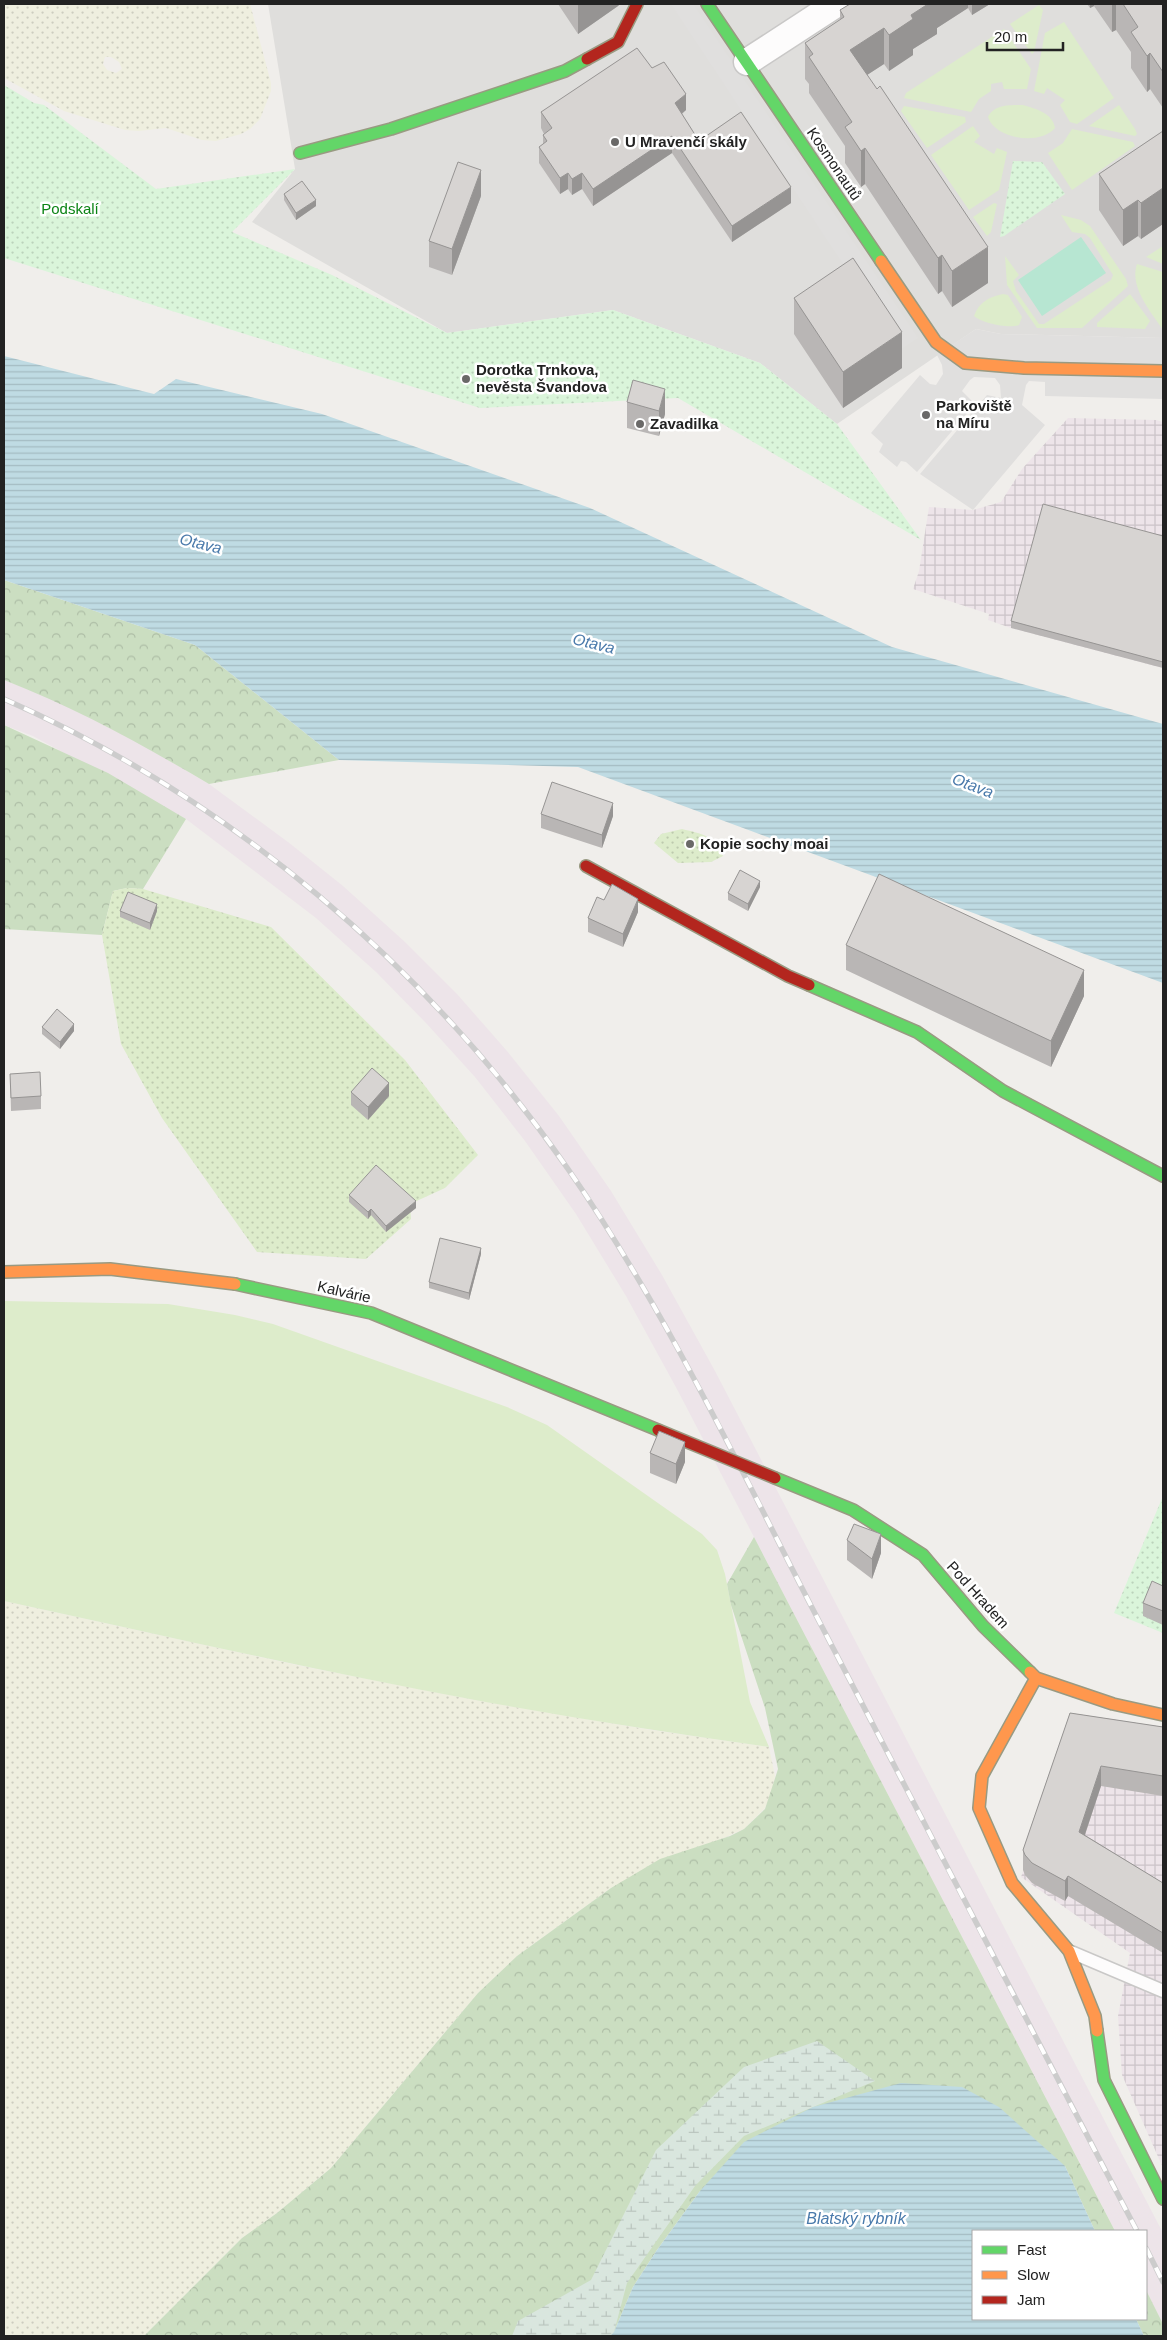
<svg xmlns="http://www.w3.org/2000/svg" width="1167" height="2340" font-family="Helvetica,sans-serif">
	<style>
		.residential { fill: #dfdedc }
		.industrial { fill: url(#industrial-grid) }
		.railway { fill: #ede4e9 }
		.farmland { fill: url(#farmland-dots); fill-rule: evenodd }
		.grass { fill: #ddeccb }
		.forest { fill: url(#forest-crowns) }
		.wetland { fill: url(#wetland-marsh) }
		.park { fill: url(#park-dots) }
		.garden { fill: url(#garden-dots) }
		.pitch { fill: #b7e6d2 }
		.parking { fill: #e0dfde }
		.water { fill: url(#water-rules) }
		.lines { fill: none; stroke-linecap: round; stroke-linejoin: round }
		.lane-casing { stroke: #c9c8c7; stroke-width: 15 }
		.street-casing { stroke: #c9c8c7; stroke-width: 29 }
		.fast-casing { stroke: #999a82; stroke-width: 14 }
		.slow-casing { stroke: #999a82; stroke-width: 14 }
		.jam-casing { stroke: #999a82; stroke-width: 14 }
		.lane { stroke: #fdfcfc; stroke-width: 12 }
		.street { stroke: #fdfcfc; stroke-width: 26 }
		.fast { stroke: #63d668; stroke-width: 11 }
		.slow { stroke: #ff974d; stroke-width: 11 }
		.jam { stroke: #b3261e; stroke-width: 11 }
		.rail-casing { stroke: #ccc; stroke-width: 5.5 }
		.rail { stroke: #fff; stroke-width: 4; stroke-dasharray: 11; stroke-linecap: butt }
		.jam-bridge-casing { stroke: #999a82; stroke-width: 14; stroke-linecap: butt }
		.jam-bridge { stroke: #b3261e; stroke-width: 11 }
		.wall { fill: #b9b6b5 }
		.shaded-wall { fill: #969493 }
		.building { fill: #d7d4d2; stroke: #969493 }
		.poi-dot { fill: #6a6968; stroke: #fff; stroke-width: 2 }
		.labels { text-anchor: middle; stroke-width: 5; stroke-linejoin: round; paint-order: stroke }
		.poi-label { font-size: 15px; font-weight: bold; fill: #222; stroke: #fff; text-anchor: start }
		.street-label { font-size: 15px; fill: #222; stroke: #fff }
		.park-label { font-size: 15px; fill: #0c8416; stroke: #fff }
		.water-label { font-size: 16px; font-style: italic; fill: #4a7aab; stroke: #fff }
	</style>
	<defs>
		<pattern id="industrial-grid" width="8" height="8" patternUnits="userSpaceOnUse" patternTransform="scale(1.25)"><rect width="8" height="8" fill="#ede4e9"/><path d="M0 4h8M4 0v8" fill="none" stroke="#cbc3c8"/></pattern>
		<pattern id="farmland-dots" width="8" height="8" patternUnits="userSpaceOnUse" patternTransform="scale(1.25)"><rect width="8" height="8" fill="#efefdf"/><path d="M2 2h.1M6 6h.1" fill="none" stroke="#cdcdbf" stroke-width="1.8" stroke-linecap="round"/></pattern>
		<pattern id="forest-crowns" width="20" height="18" patternUnits="userSpaceOnUse" patternTransform="scale(1.25)"><rect width="20" height="18" fill="#cbdec1"/><path d="M2 6a3 3 0 1 1 6 0M12 15a3 3 0 1 1 6 0" fill="none" stroke="#aebea6"/></pattern>
		<pattern id="wetland-marsh" width="20" height="14" patternUnits="userSpaceOnUse" patternTransform="scale(1.25)"><rect width="20" height="14" fill="#d9e6de"/><path d="M1 5h8M5 5V1M11 12h8M15 12V8" fill="none" stroke="#bac5be"/></pattern>
		<pattern id="park-dots" width="8" height="8" patternUnits="userSpaceOnUse" patternTransform="scale(1.25)"><rect width="8" height="8" fill="#daf5da"/><path d="M2 2h.1M6 6h.1" fill="none" stroke="#bbd2bb" stroke-width="1.8" stroke-linecap="round"/></pattern>
		<pattern id="garden-dots" width="8" height="8" patternUnits="userSpaceOnUse" patternTransform="scale(1.25)"><rect width="8" height="8" fill="#ddeccb"/><path d="M2 2h.1M6 6h.1" fill="none" stroke="#bdcaae" stroke-width="1.8" stroke-linecap="round"/></pattern>
		<pattern id="water-rules" width="6" height="5" patternUnits="userSpaceOnUse" patternTransform="scale(1.25)"><rect width="6" height="5" fill="#bfdbe3"/><path d="M0 2.5h6" fill="none" stroke="#a4bcc2"/></pattern>
	</defs>
	<rect width="100%" height="100%" fill="#f0eeeb"/>
	<path class="residential" d="M268,4H1163V338L1001,334L976,329L837,424L760,363L613,310L447,333L252,222L295,169Z"/>
	<path class="industrial" d="M1068,418L1156,420L1163,422V668L1011,628L988,620L989,614L913,589L919,571L929,507L973,510L1001,502L1022,469Z
		M1070,1733L1163,1747V2168L1122,2075L1118,2016L1130,1953L1021,1877Z"/>
	<path class="railway" d="M4,680L50,698L128,736L209,784L288,842L343,886L405,942L457,994L507,1051L559,1116L611,1191L662,1275L715,1371L1163,2233V2324L1146,2290V2231H1115L678,1391L626,1296L576,1214L525,1141L475,1077L426,1023L376,972L316,918L186,819L33,736L4,725Z"/>
	<path class="farmland" d="M4,4H250L271,83V91L260,119L250,129L241,134L216,141L202,140L166,128L139,131L125,130L64,111L4,78ZM105,57H111L119,62L122,69L116,73L107,70L103,64Z
		M4,1601L301,1666L475,1700L651,1730L769,1747L775,1776L771,1795L765,1808L744,1829L611,1888L517,1956L478,1993L331,2168L277,2213L242,2238L144,2336H4Z"/>
	<path class="grass" d="M1039,5L1043,10L1034,52L1032,54L1010,24Z
		M1064,22L1114,98L1077,124L1070,122L1060,105L1065,100L1047,88L1044,94L1034,91L1045,33Z
		M1004,29L1031,69L1027,89H1004L1002,82L991,84V91L979,99L971,112L904,98L906,93Z
		M1023,105C1036,109 1053,113 1055,128C1040,146 995,139 988,117C994,104 1011,105 1023,105Z
		M1119,105L1135,129L1137,134L1135,136L1089,126Z
		M904,106L965,117L966,122L927,148L901,111Z
		M973,126L980,136L974,142L994,154L997,148L1007,152L999,190L969,210L931,155Z
		M1072,129L1133,142L1135,146L1072,190L1048,153L1063,143Z
		M994,203L997,204L991,232L987,236L973,217Z
		M1061,215L1081,220L1090,226L1126,279L1128,286L1082,328H1037L1007,285L1005,256L1019,275L1013,281L1016,291L1039,324H1044L1111,280L1113,275L1090,238L1085,234L1072,232Z
		M1163,246V264L1146,257Z
		M1137,264L1163,272V330C1151,312 1129,287 1137,264Z
		M1003,294L1008,295L1022,317L1019,325C1009,329 982,323 974,316C979,302 989,297 1003,294Z
		M1130,294L1150,321L1145,329L1097,327V323Z
		M4,1301L168,1304L235,1315L273,1324L507,1407L547,1425L702,1534L717,1550L725,1574L750,1702L769,1747C671,1733 573,1718 475,1700C317,1671 161,1635 4,1601Z"/>
	<path class="forest" d="M4,580L195,645L339,760L209,784C141,744 78,709 4,680Z
		M4,725L108,773L186,819L143,889L127,888L113,891L102,935L4,929Z
		M754,1537L1115,2231H1095L1065,2166L700,2191L657,2250L633,2287L614,2332L610,2336H144L242,2238L277,2213L331,2168L478,1993L517,1956L611,1888L660,1859L730,1836L744,1829L765,1809L778,1769L765,1708L731,1605L727,1584Z
		M1146,2290L1163,2324V2336H1144L1136,2319H1146Z"/>
	<path class="wetland" d="M817,2041L875,2081L744,2136L695,2186L627,2283L614,2332L610,2336H512L518,2321L591,2280L656,2150L744,2067Z"/>
	<path class="park" d="M4,85L34,103L44,105L156,189L295,169L232,232L332,275L447,333L613,310L760,363L837,424L921,540L678,398L480,408L4,258Z
		M1013,161L1042,162L1065,194L1004,236L1000,237Z
		M1163,1496V1633L1114,1613Z"/>
	<path class="garden" d="M682,829C703,834 713,835 723,856L711,862L678,863L654,843L661,834Z
		M127,888L143,889L271,927L405,1060L478,1155L445,1188L410,1204L411,1219L366,1259L257,1252L162,1118L121,1044L102,935L113,891Z"/>
	<path class="pitch" d="M1081,237L1106,273L1042,316L1018,280Z"/>
	<path class="parking" d="M671,4H693L918,338L900,350Z
		M976,329L1001,334L1163,338V399L1045,396V382L1029,381L1026,385L1022,405L1045,425L973,510L920,474L987,395L1001,398L1000,385L995,378L974,377L970,380L962,391L975,404L917,472L906,462L901,461L897,467L879,452L883,444L871,433L920,375L930,384L936,385L943,374L942,365L937,355Z"/>
	<path class="water" d="M4,356L154,394L176,379L322,414L590,508L892,647L1163,724V983L578,767L339,760L195,645L4,580Z
		M901,2083L962,2087L999,2107L1065,2166L1095,2231H973V2319H1136L1144,2336H610L614,2332L633,2287L657,2250L700,2191L744,2142L813,2107Z"/>
	<g class="lines">
		<defs>
			<path id="lane" d="M1071,1952L1163,1991"/>
			<path id="street" d="M747,62L836,4"/>
			<path id="fast" d="M707,4L881,261
				M300,153L391,129L565,71L587,59
				M809,985L917,1032L1003,1091L1163,1176
				M235,1284L371,1313L658,1430
				M775,1478L853,1510L923,1555L983,1626L1030,1672
				M1097,2031L1104,2080L1163,2199"/>
			<path id="slow" d="M881,261L936,342L965,363L1024,368L1163,371
				M4,1272L110,1269L235,1284
				M1030,1672L1036,1678L1113,1704L1163,1715
				M1036,1678L982,1776L979,1808L1012,1883L1069,1951L1095,2016L1097,2031"/>
			<path id="jam" d="M587,59L618,42L637,4
				M586,866L788,976L809,985"/>
		</defs>
		<use href="#lane" class="lane-casing"/>
		<use href="#street" class="street-casing"/>
		<use href="#fast" class="fast-casing"/>
		<use href="#slow" class="slow-casing"/>
		<use href="#jam" class="jam-casing"/>
		<use href="#lane" class="lane"/>
		<use href="#street" class="street"/>
		<use href="#fast" class="fast"/>
		<use href="#slow" class="slow"/>
		<use href="#jam" class="jam"/>
		<defs>
			<path id="rail" d="M4,699C231,799 427,966 568,1169C666,1310 741,1471 820,1623C926,1826 1031,2029 1137,2231
				M1146,2248L1163,2282"/>
		</defs>
		<use href="#rail" class="rail-casing"/>
		<use href="#rail" class="rail"/>
		<defs>
			<path id="jam-bridge" d="M658,1430L775,1478"/>
		</defs>
		<use href="#jam-bridge" class="jam-bridge-casing"/>
		<use href="#jam-bridge" class="jam-bridge"/>
	</g>
	<path class="wall" d="M558,4H620L618,6L578,34Z
		M849,4H990L972,15L968,8L937,28V34L913,49V55L889,71L884,64L867,75L988,283L952,307L942,291L938,294L865,184L861,187L845,163V146L809,93V84L805,79V43L840,20V10L849,5Z
		M1087,4H1163V108L1150,89L1147,92L1131,68V52L1116,30L1112,32L1094,6L1090,8Z
		M652,68L686,110L682,114L699,141L791,203L732,242L672,153L593,206L582,189L572,195L568,189L560,194L539,163V147L543,144V135L544,134L541,128V112Z
		M1163,131V224L1141,239L1138,236L1123,246L1099,210V174Z
		M284,194L316,206L296,220L284,200Z
		M481,196L452,275L429,267V241Z
		M794,298L902,368L843,408L794,334Z
		M633,380L665,414L659,436L627,428V402Z
		M1163,536V668L1011,628V621Z
		M541,814L613,816L602,848L541,828Z
		M760,887L748,911L728,900V893Z
		M604,900L638,912L623,947L588,932V918Z
		M120,911H157L150,930L120,917Z
		M846,945L1084,996L1051,1067L846,970Z
		M42,1027L74,1031L60,1049L42,1034Z
		M10,1074L41,1096V1109L11,1111Z
		M351,1092L389,1096L368,1120L351,1105Z
		M349,1195L416,1208L386,1232L371,1215L368,1219L349,1202Z
		M481,1254L469,1300L429,1288V1282Z
		M650,1453L685,1462L676,1484L650,1473Z
		M847,1540L881,1553L872,1579L847,1560Z
		M1163,1586V1625L1143,1616V1603Z
		M1070,1713L1163,1727V1796L1101,1786L1085,1835L1163,1883V1953L1068,1896L1065,1901L1032,1883L1025,1875L1023,1870V1850Z"/>
	<path class="shaded-wall" d="M578,4H620L618,6L578,34Z
		M928,4H968V8L937,28V34L913,49V55L889,71V35L911,15Z
		M972,4H990L972,15Z
		M1090,4H1094V6L1090,8Z
		M1112,4H1116V30L1112,32Z
		M884,28V64L850,86V50Z
		M1150,53V89L1147,92V56Z
		M686,94V110L675,119V103Z
		M672,136V153L593,206V189Z
		M865,148V184L861,187V151Z
		M481,170V196L452,275V249Z
		M568,173V189L560,194V178Z
		M582,173V189L572,195V179Z
		M791,187V203L732,242V226Z
		M1163,188V224L1141,239V203Z
		M316,200V206L296,220V213Z
		M1138,200V236L1123,246V210Z
		M988,247V283L952,307V271Z
		M942,255V291L938,294V258Z
		M902,332V368L843,408V372Z
		M665,389V414L659,436V411Z
		M613,803V816L602,848V835Z
		M760,881V887L748,911V904Z
		M638,899V912L623,947V934Z
		M157,904V911L150,930V923Z
		M1084,970V996L1051,1067V1041Z
		M74,1024V1031L60,1049V1042Z
		M389,1083V1096L368,1120V1107Z
		M416,1201V1208L386,1232V1226Z
		M371,1209V1215L368,1219V1212Z
		M481,1248V1254L469,1300V1293Z
		M685,1442V1462L676,1484V1464Z
		M881,1534V1553L872,1579V1559Z
		M1101,1766V1786L1079,1852V1832Z
		M1068,1876V1896L1065,1901V1881Z"/>
	<path class="building" d="M850,4H928L911,15L913,19L889,35L884,28L850,50L877,89L880,86L988,247L952,271L942,255L938,258L865,148L861,151L845,127L852,122L809,57L813,54L805,43L844,17L840,10Z
		M1123,4H1163V72L1150,53L1147,56L1131,32L1138,27Z
		M637,48L652,68L664,62L686,94L675,103L699,141L741,112L791,187L732,226L672,136L593,189L582,173L572,179L568,173L560,178L539,147L547,141L543,135L552,128L541,112Z
		M1163,131V188L1141,203L1138,200L1123,210L1099,174Z
		M458,162L481,170L452,249L429,241Z
		M302,181L316,200L296,213L284,194Z
		M853,258L902,332L843,372L794,298Z
		M633,380L665,389L659,411L627,402Z
		M1043,504L1163,536V662L1011,621Z
		M552,782L613,803L602,835L541,814Z
		M740,870L760,881L748,904L728,893Z
		M879,874L1084,970L1051,1041L846,945Z
		M612,884L638,899L623,934L588,918L597,897L604,900Z
		M128,892L157,904L150,923L120,911Z
		M57,1009L74,1024L60,1042L42,1027Z
		M372,1068L389,1083L368,1107L351,1092Z
		M40,1072L41,1096L11,1098L10,1074Z
		M376,1165L416,1201L386,1226L371,1209L368,1212L349,1195Z
		M440,1238L481,1248L469,1293L429,1282Z
		M659,1431L685,1442L676,1464L650,1453Z
		M854,1524L881,1534L872,1559L847,1540Z
		M1152,1581L1163,1586V1611L1143,1603Z
		M1070,1713L1163,1727V1776L1101,1766L1079,1832L1163,1883V1933L1068,1876L1065,1881L1032,1863L1025,1855L1023,1850Z"/>
	<g class="poi-dot">
		<circle cx="615" cy="142" r="5"/>
		<circle cx="466" cy="379" r="5"/>
		<circle cx="926" cy="415" r="5"/>
		<circle cx="640" cy="424" r="5"/>
		<circle cx="690" cy="844" r="5"/>
	</g>
	<g class="labels">
		<g class="poi-label">
			<text x="625" y="147">U Mravenčí skály</text>
			<text x="476" y="375">Dorotka Trnkova,<tspan x="476" dy="17">nevěsta Švandova</tspan></text>
			<text x="936" y="411">Parkoviště<tspan x="936" dy="17">na Míru</tspan></text>
			<text x="650" y="429">Zavadilka</text>
			<text x="700" y="849">Kopie sochy moai</text>
		</g>
		<g class="street-label">
			<text transform="translate(834 164) rotate(56)" y="5">Kosmonautů</text>
			<text transform="translate(344 1292) rotate(13)" y="5">Kalvárie</text>
			<text transform="translate(978 1595) rotate(48)" y="5">Pod Hradem</text>
		</g>
		<g class="park-label">
			<text x="70" y="214">Podskalí</text>
		</g>
		<g class="water-label">
			<text transform="translate(201 543) rotate(14)" y="6">Otava</text>
			<text transform="translate(594 643) rotate(14)" y="6">Otava</text>
			<text transform="translate(973 785) rotate(21)" y="6">Otava</text>
			<text x="856" y="2224">Blatský rybník</text>
		</g>
	</g>
	<rect width="1167" height="2340" fill="none" stroke="#222222" stroke-width="10"/>
	<rect x="972" y="2230" width="175" height="90" fill="#ffffff" stroke="#a7a7a7"/>
	<rect x="982" y="2246" width="25" height="8" fill="#63d668" stroke="#a7a7a7"/>
	<text x="1017" y="2255" font-size="15" fill="#222222">Fast</text>
	<rect x="982" y="2271" width="25" height="8" fill="#ff974d" stroke="#a7a7a7"/>
	<text x="1017" y="2280" font-size="15" fill="#222222">Slow</text>
	<rect x="982" y="2296" width="25" height="8" fill="#b3261e" stroke="#a7a7a7"/>
	<text x="1017" y="2305" font-size="15" fill="#222222">Jam</text>
	<path d="M987 42v8h76v-8" fill="none" stroke="#222222" stroke-width="2.5"/>
	<text x="994" y="42" font-size="15" fill="#222222" stroke="#ffffff" stroke-width="4" paint-order="stroke">20 m</text>
</svg>
